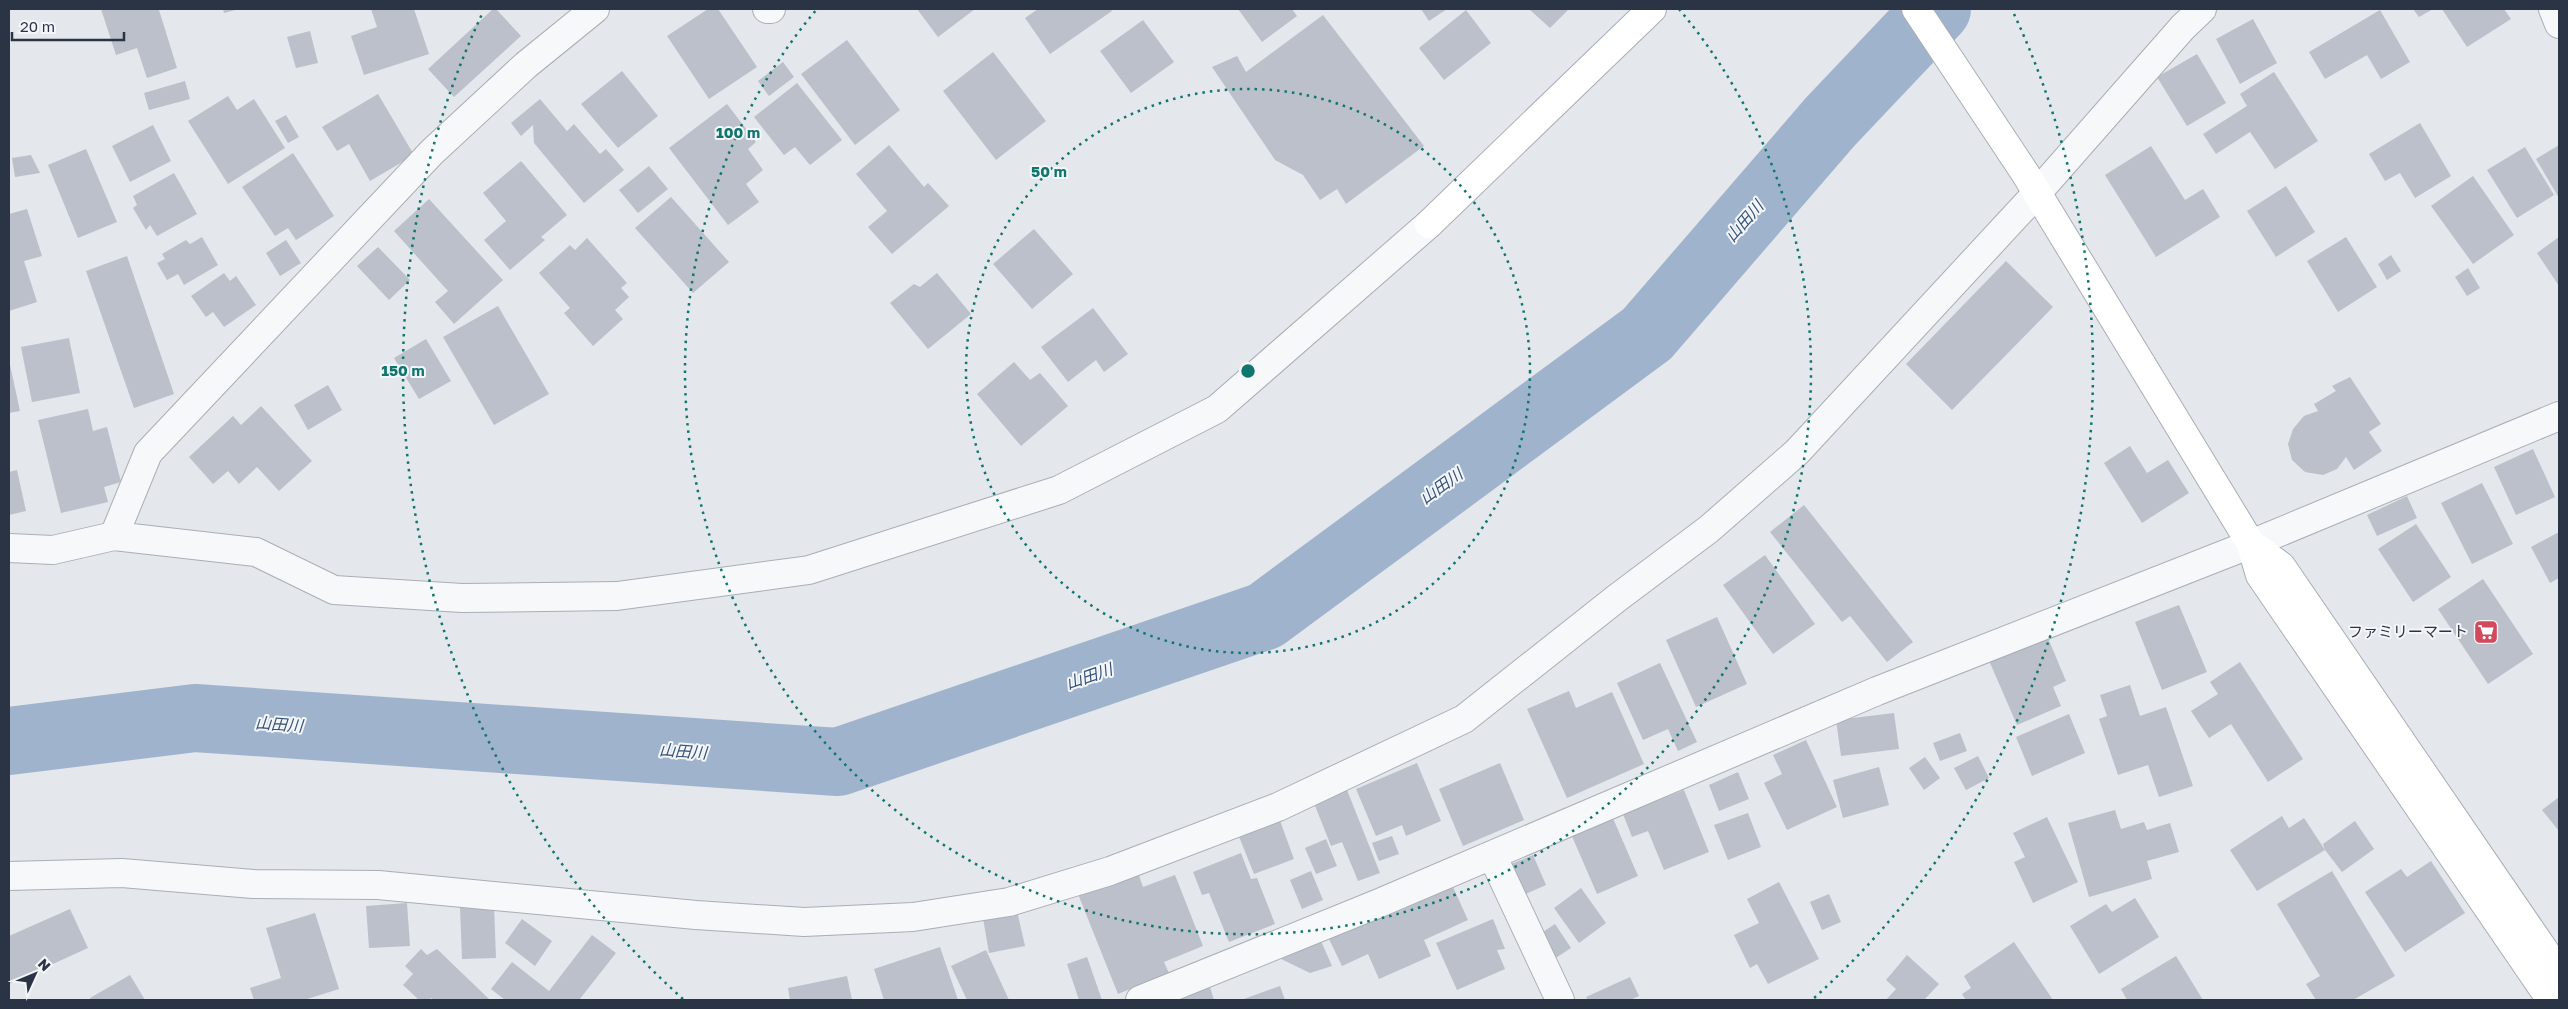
<svg xmlns="http://www.w3.org/2000/svg" width="2568" height="1009" font-family="'Golos Text','Noto Sans JP',sans-serif">
	<style>
		.lines { fill: none; stroke-linecap: round; stroke-linejoin: round }
		.river { stroke: #9fb4cc; stroke-width: 68 }
		.building { fill: #bbc0ca }
		.street-casing { stroke: #a9aeb7; stroke-width: 30 }
		.secondary-casing { stroke: #a9aeb7; stroke-width: 30 }
		.street { stroke: #f7f8fa; stroke-width: 28 }
		.secondary { stroke: #fff; stroke-width: 28 }
		.ring { fill: none; stroke: #0f766e; stroke-width: 2.5; stroke-dasharray: 2.5 5 }
		.labels { text-anchor: middle; stroke-width: 4; stroke-linejoin: round; paint-order: stroke }
		.poi-label { font-size: 15px; fill: #2b3445; stroke: #f4f6f9; text-anchor: end }
		.water-label { font-size: 16px; font-style: italic; fill: #34527a; stroke: #f4f6f9 }
		.centre { fill: #0f766e; stroke: #f4f6f9; stroke-width: 2.5 }
		.ring-label { font-size: 15px; text-anchor: middle; font-weight: bold; fill: #0f766e; stroke: #f4f6f9; stroke-width: 4; stroke-linejoin: round; paint-order: stroke }
	</style>
	<rect width="100%" height="100%" fill="#e4e7ec"/>
	<g class="lines">
		<path class="river" d="M9,741L195,718L838,762L1265,616L1647,334L1830,122L1937,9"/>
	</g>
	<path class="building" d="M101,9H162L159,10L177,68L147,78L137,48L116,55Z
		M223,9H239L224,13Z
		M371,9H414L429,54L364,75L351,36L377,27Z
		M493,9H496L521,36L454,97L428,69Z
		M708,9H718L757,67L709,99L667,36Z
		M917,9H975L938,37Z
		M1038,9H1110L1112,11L1050,54L1025,18Z
		M1238,9H1292L1297,16L1262,42Z
		M1421,9H1447L1429,21Z
		M1529,9H1569L1550,28Z
		M2413,9H2433L2419,17Z
		M2442,9H2504L2511,19L2467,47Z
		M1466,10L1491,43L1444,80L1419,48Z
		M2380,10L2410,62L2381,79L2367,55L2325,79L2309,52Z
		M1323,15L1424,146L1346,204L1337,189L1320,200L1303,175L1275,160L1212,67L1237,56L1246,72Z
		M2253,19L2277,63L2240,84L2216,39Z
		M1143,20L1174,62L1131,93L1100,51Z
		M310,31L318,63L296,68L287,37Z
		M847,40L900,110L855,145L801,74Z
		M993,52L1046,121L996,160L943,91Z
		M2197,54L2226,103L2187,126L2157,77Z
		M783,62L794,77L769,96L758,81Z
		M622,71L658,116L618,148L581,104Z
		M2274,72L2318,141L2275,169L2250,132L2216,154L2203,134L2247,106L2240,94Z
		M185,81L190,99L149,110L144,93Z
		M797,83L842,140L810,165L795,147L784,155L754,117Z
		M378,94L414,155L370,181L349,144L337,151L322,127Z
		M228,96L237,110L254,99L285,148L228,184L188,121Z
		M540,99L567,131L574,124L600,154L606,149L624,170L584,203L534,143L533,125L521,136L511,123Z
		M727,104L756,142L748,149L763,170L746,184L759,202L728,225L669,148Z
		M286,115L299,137L288,143L275,121Z
		M2420,123L2451,176L2415,198L2400,173L2385,181L2369,154Z
		M153,125L171,161L130,182L112,146Z
		M889,145L924,187L928,183L949,206L892,254L868,227L887,211L856,174Z
		M2559,145V198L2536,159Z
		M2151,146L2185,200L2203,189L2220,217L2156,257L2105,175Z
		M2525,147L2554,195L2517,218L2487,170Z
		M86,149L117,222L78,238L48,165Z
		M293,153L334,216L296,240L288,228L275,236L242,187Z
		M31,155L40,173L15,177L12,158Z
		M521,161L567,215L541,237L545,240L510,270L484,240L506,221L483,193Z
		M649,166L668,189L638,213L619,190Z
		M174,173L197,214L157,236L150,225L146,230L133,208L137,205L133,196Z
		M2473,176L2514,235L2473,264L2431,206Z
		M2286,186L2315,232L2276,257L2247,211Z
		M671,197L729,262L693,293L635,228Z
		M429,199L503,280L454,324L435,302L448,291L394,231Z
		M27,209L42,256L24,261L37,302L9,311V214Z
		M1034,229L1073,274L1032,309L993,264Z
		M202,237L218,265L184,285L178,274L167,280L157,263L165,259L162,254L186,240L190,244Z
		M2346,237L2377,287L2338,312L2307,261Z
		M2559,237V286L2537,253Z
		M587,238L627,283L621,288L629,297L615,310L623,319L593,346L564,313L570,308L539,273L570,245L575,250Z
		M286,240L301,263L280,276L266,253Z
		M378,247L410,280L389,300L357,266Z
		M2391,255L2401,271L2387,280L2378,264Z
		M127,256L174,394L134,408L86,271Z
		M2006,261L2053,307L1952,410L1906,364Z
		M2468,268L2480,288L2467,296L2455,277Z
		M224,273L230,281L236,276L256,305L224,327L213,312L206,317L191,296Z
		M937,273L971,314L928,349L890,303L914,284L920,287Z
		M498,306L549,394L494,425L443,337Z
		M1093,308L1128,354L1104,372L1096,360L1068,382L1041,347Z
		M69,338L80,393L32,402L21,347Z
		M426,339L451,381L419,399L394,358Z
		M9,360L20,411L9,413Z
		M1014,362L1030,380L1040,373L1068,406L1021,446L977,394Z
		M2350,377L2381,424L2369,432L2382,451L2354,470L2346,457L2337,469L2323,475L2305,472L2292,460L2288,444L2293,429L2304,416L2318,411L2314,404L2336,391L2332,386Z
		M328,385L342,410L308,430L294,405Z
		M261,406L312,461L279,491L257,467L239,484L228,471L213,484L189,457L233,416L241,425Z
		M88,409L93,431L107,427L121,482L104,487L108,502L61,513L38,420Z
		M2130,446L2147,473L2168,460L2189,493L2142,523L2104,463Z
		M2533,449L2555,497L2516,515L2494,467Z
		M17,470L26,511L9,515V472Z
		M2482,483L2513,544L2472,564L2441,503Z
		M2407,496L2417,518L2377,536L2367,515Z
		M1804,505L1913,642L1887,662L1850,616L1842,622L1770,532Z
		M2416,524L2451,577L2413,602L2378,549Z
		M2559,532V578L2550,583L2531,547Z
		M1765,555L1815,624L1773,654L1723,585Z
		M2483,579L2533,654L2488,684L2438,609Z
		M2179,605L2207,672L2162,690L2135,622Z
		M1717,617L1747,684L1696,707L1666,640Z
		M2045,631L2066,681L2053,687L2061,706L2017,725L1987,656Z
		M2240,662L2303,759L2268,782L2231,724L2209,738L2191,711L2218,694L2210,682Z
		M1660,663L1697,742L1678,751L1668,729L1643,740L1617,683Z
		M2130,685L2140,716L2166,707L2193,786L2159,797L2148,765L2118,775L2099,719L2107,716L2100,695Z
		M1569,691L1576,708L1612,692L1644,764L1567,798L1527,709Z
		M1894,713L1899,749L1841,756L1836,720Z
		M2069,714L2085,753L2032,776L2016,737Z
		M1960,733L1967,751L1940,761L1933,743Z
		M1806,740L1837,807L1787,830L1764,783L1782,774L1773,755Z
		M1978,756L1989,778L1966,790L1954,768Z
		M1925,757L1940,778L1924,790L1909,768Z
		M1417,763L1441,821L1406,836L1402,825L1376,836L1356,789Z
		M1500,763L1524,820L1463,846L1439,789Z
		M1879,767L1889,805L1843,818L1833,780Z
		M1738,772L1749,799L1719,811L1709,785Z
		M1345,785L1380,873L1358,881L1342,842L1331,846L1312,798Z
		M1684,790L1709,852L1664,870L1648,831L1632,837L1623,814Z
		M2559,797V831L2542,810Z
		M2115,810L2121,829L2144,822L2147,830L2170,823L2179,852L2147,861L2152,879L2089,897L2068,823Z
		M1748,813L1761,847L1728,860L1714,825Z
		M1612,816L1638,876L1597,894L1571,834Z
		M2282,816L2289,828L2304,818L2325,850L2323,844L2355,821L2374,849L2342,872L2325,850L2257,891L2230,850Z
		M2047,817L2078,882L2033,903L2014,862L2025,857L2013,833Z
		M1279,818L1294,859L1254,874L1238,834Z
		M1392,836L1399,854L1379,861L1372,843Z
		M1326,839L1337,866L1316,874L1305,848Z
		M1241,853L1251,879L1257,878L1275,924L1229,942L1209,893L1202,895L1193,872Z
		M1533,855L1546,885L1517,898L1504,867Z
		M2431,861L2465,913L2405,952L2365,892L2401,869L2407,877Z
		M1137,870L1143,887L1175,875L1203,946L1164,962L1169,973L1118,994L1078,894Z
		M1311,871L1323,900L1302,909L1290,880Z
		M2332,871L2395,976L2353,1000H2316L2306,984L2320,976L2277,904Z
		M1779,882L1819,959L1768,984L1757,964L1750,968L1734,935L1759,923L1747,899Z
		M1453,887L1468,920L1424,940L1431,956L1379,979L1368,954L1342,966L1327,935L1384,909L1388,916Z
		M1581,888L1606,923L1579,943L1554,908Z
		M1829,894L1841,922L1822,930L1810,902Z
		M2135,898L2159,937L2099,974L2070,926L2106,904L2112,912Z
		M407,903L410,946L369,948L366,906Z
		M494,905L496,958L462,959L460,907Z
		M70,909L88,948L9,984V936Z
		M1017,911L1025,946L989,953L983,918Z
		M315,913L339,989L304,1000H254L250,988L281,978L266,928Z
		M522,919L552,941L535,966L505,943Z
		M1493,919L1505,949L1497,950L1505,969L1457,990L1436,943Z
		M1555,924L1571,948L1548,963L1532,939Z
		M592,935L616,953L579,1000H505L491,989L512,962L549,991Z
		M1321,941L1332,966L1310,973L1277,957Z
		M2014,942L2053,1000H1966L1962,994L1971,988L1964,976Z
		M940,947L958,1000H884L874,969Z
		M421,949L427,955L437,949L490,1000H434L431,998L429,1000H419L403,985L413,974L405,966Z
		M986,950L1009,1000H967L951,966Z
		M1907,955L1939,984L1924,1000H1886L1896,989L1886,980Z
		M2176,956L2203,1000H2127L2121,989Z
		M1087,957L1102,1000H1079L1067,964Z
		M130,975L145,1000H91L90,998Z
		M847,976L852,1000H790L788,988Z
		M1630,977L1639,996L1630,1000H1588L1586,997Z
		M1280,986L1285,1000H1241Z
		M1210,987L1214,1000H1172Z"/>
	<g class="lines">
		<defs>
			<path id="street" d="M767,9H771
				M2553,9L2559,24
				M114,536L148,453L432,152L526,65L595,9
				M9,548L53,550L114,536L256,552L334,590L462,598L617,596L809,570L1059,490L1217,409L1429,224
				M1492,855L1560,1000
				M9,876L122,873L253,884L378,885L696,915L804,922L913,917L1009,902L1110,871L1278,807L1464,719L1617,598L1709,529L1797,452L2037,193L2183,27L2202,9
				M1140,1000L1377,904L1877,691L2251,544L2559,416"/>
			<path id="secondary" d="M1916,9L2025,173L2251,544L2260,575L2551,1000
				M1429,224L1652,9
				M2251,544L2281,566L2559,972"/>
		</defs>
		<use href="#street" class="street-casing"/>
		<use href="#secondary" class="secondary-casing"/>
		<use href="#street" class="street"/>
		<use href="#secondary" class="secondary"/>
	</g>
	<g class="ring">
		<circle cx="1248" cy="371" r="282"/>
		<path d="M1679 9A563 563 0 1 1 817 9"/>
		<path d="M683 999A845 845 0 0 1 482 14M2014 14A845 845 0 0 1 1813 999"/>
	</g>
	<defs>
		<symbol id="supermarket-square" viewBox="-11 -11 22 22"><rect x="-9" y="-9" width="18" height="18" rx="4" fill="#d1495b" stroke="#f4f6f9"/><path d="M-6-5.5h2.5l.6 2H6L4.5 2H-2.5L-4.4-4H-6ZM-1.5 3.2a1.3 1.3 0 1 0 .1 0ZM3 3.2a1.3 1.3 0 1 0 .1 0Z" fill="#fff"/></symbol>
	</defs>
	<g fill-rule="evenodd">
		<use href="#supermarket-square" x="2472" y="618" width="28" height="28"/>
	</g>
	<g class="labels">
		<g class="poi-label">
			<text x="2468" y="637">ファミリーマート</text>
		</g>
		<g class="water-label">
			<text transform="translate(1744 221) rotate(-49)" y="6">山田川</text>
			<text transform="translate(1441 486) rotate(-36)" y="6">山田川</text>
			<text transform="translate(1089 676) rotate(-19)" y="6">山田川</text>
			<text transform="translate(279 724) rotate(4)" y="6">山田川</text>
			<text transform="translate(683 751) rotate(4)" y="6">山田川</text>
		</g>
	</g>
	<circle cx="1248" cy="371" r="8" class="centre"/>
	<g class="ring-label">
		<text x="738" y="138">100 m</text>
		<text x="1049" y="177">50 m</text>
		<text x="403" y="376">150 m</text>
	</g>
	<rect width="2568" height="1009" fill="none" stroke="#2b3445" stroke-width="20"/>
	<g transform="translate(35 974) rotate(46)" stroke="#f4f6f9" stroke-width="4" paint-order="stroke">
	<path d="M0-4L9 19L0 12L-9 19Z" fill="#2b3445"/>
	<text y="-8" font-size="14" font-weight="bold" text-anchor="middle" fill="#2b3445">N</text>
	</g>
	<path d="M12 32v8h112v-8" fill="none" stroke="#2b3445" stroke-width="2.5"/>
	<text x="20" y="32" font-size="15" fill="#2b3445" stroke="#f4f6f9" stroke-width="4" paint-order="stroke">20 m</text>
</svg>
